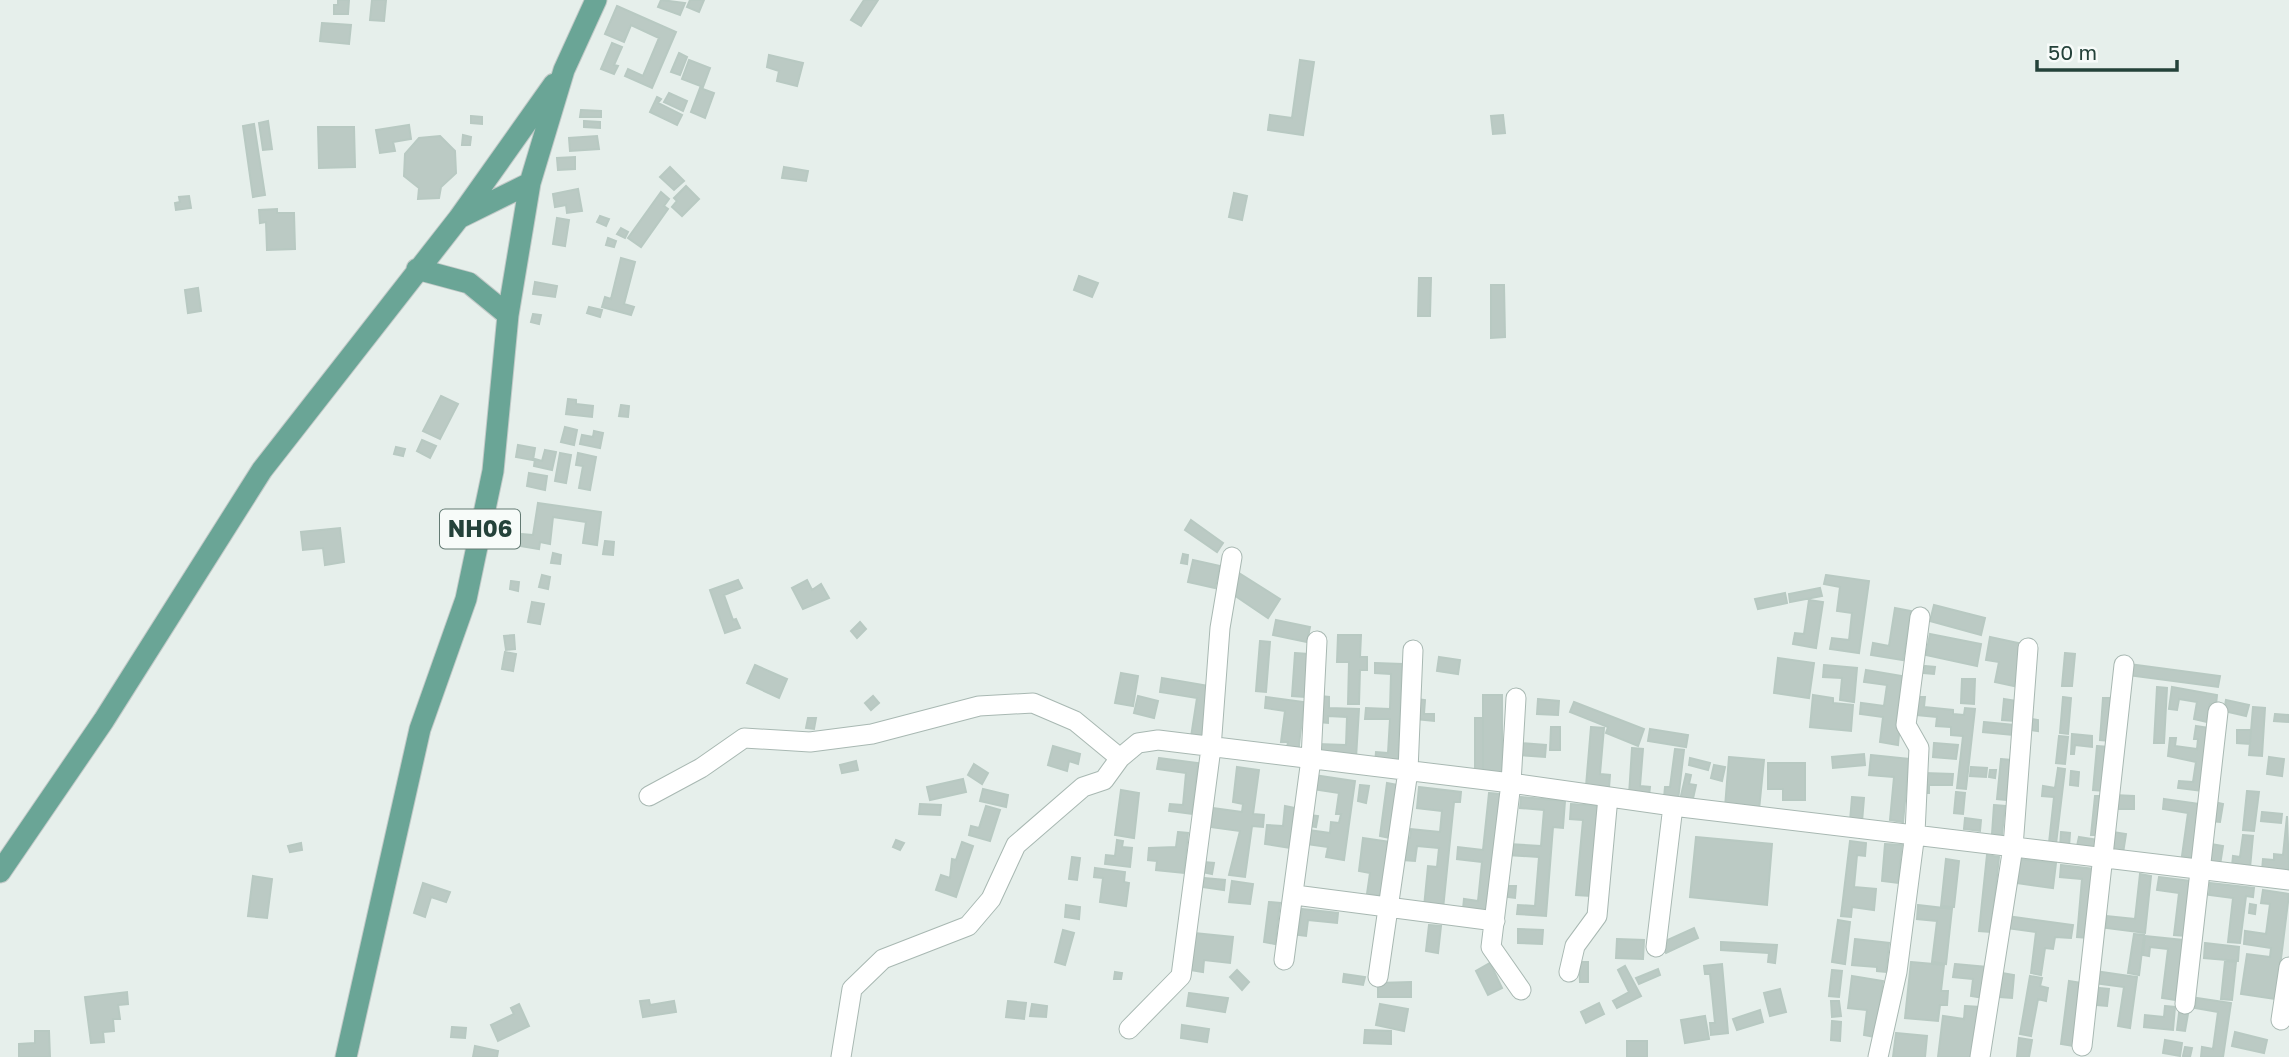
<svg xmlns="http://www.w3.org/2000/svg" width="2289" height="1057" font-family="'Golos Text',sans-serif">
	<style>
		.building { fill: #bbcac4; stroke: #b8c9c2; stroke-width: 2 }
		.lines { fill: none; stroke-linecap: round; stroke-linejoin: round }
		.minor-casing { stroke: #a8b8b2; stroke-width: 21 }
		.major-casing { stroke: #c2cac8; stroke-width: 23 }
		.minor { stroke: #fff; stroke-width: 19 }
		.major { stroke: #6aa596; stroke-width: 21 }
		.labels { text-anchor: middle; stroke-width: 5; stroke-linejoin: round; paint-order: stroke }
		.shield { fill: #f7fbf9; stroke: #637a73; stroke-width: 2 }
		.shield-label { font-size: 23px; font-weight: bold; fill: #24423a }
	</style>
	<rect width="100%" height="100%" fill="#e6efeb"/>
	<path class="building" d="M338,0H349L348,14H334V5H338Z
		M372,0H386L384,21L370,20Z
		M661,0L685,3L680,15L658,7Z
		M690,0H704L699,12L687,7Z
		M864,0H878L861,26L851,20Z
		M617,6L676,32L652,88L625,76L628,69L643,76L659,38L631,25L624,42L605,34Z
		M322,23L351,25L349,44L320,41Z
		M612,43L622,47L614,65L618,66L614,74L601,69Z
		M679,53L687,57L680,75L671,72Z
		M769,55L803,63L797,86L777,81L779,71L767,67Z
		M689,60L710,68L703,87L682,79Z
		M1300,60L1314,62L1303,135L1268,130L1270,115L1292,118Z
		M700,88L714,93L705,118L691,112Z
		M669,93L687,101L683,111L664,102Z
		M657,97L661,99L658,103L682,115L677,125L650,112Z
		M581,110L601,111V117H580Z
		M1503,115L1505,133L1493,134L1491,116Z
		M471,116L482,117V124L471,123Z
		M268,121L272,149L263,150L259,123Z
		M584,121L600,122V128L584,127Z
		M254,124L265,195L253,197L243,126Z
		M409,125L411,139L393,142L395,151L380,153L376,130Z
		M318,127H354L355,167L319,168Z
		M463,135L471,137L470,145H462Z
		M440,136L455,151L456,173L441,187L439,198L418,199L419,188L404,176L405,154L419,138Z
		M597,136L599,149L570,151L569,138Z
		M575,157V169L558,170L557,158Z
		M670,167L684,181L674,190L660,177Z
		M784,167L808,171L806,181L782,178Z
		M686,186L699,199L682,216L672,207L677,201L674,198Z
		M578,189L582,211L567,213L566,205L555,207L553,194Z
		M661,192L669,199L664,206L668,209L641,247L628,238Z
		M1234,193L1247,196L1242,220L1229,217Z
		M189,196L191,208L176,210L175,203L180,202L179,197Z
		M277,209V213H294L295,249L267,250L266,222L260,223L259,210Z
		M600,216L609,219L606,226L597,222Z
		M557,218L569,220L565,246L553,244Z
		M621,228L628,232L625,238L617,234Z
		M608,238L616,241L614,247L606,245Z
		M621,258L635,262L624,304L634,307L631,315L602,307L605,297L611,299Z
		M1079,276L1098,283L1092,297L1074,290Z
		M1419,278H1431L1430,316H1418Z
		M535,282L557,286L555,297L533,294Z
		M1491,285H1504L1505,337L1491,338Z
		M198,288L201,311L188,313L185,290Z
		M589,307L602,310L600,317L587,313Z
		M533,314L541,315L539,324L531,322Z
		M441,396L458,404L440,439L423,431Z
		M568,399L576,400V404L593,406L592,417L566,414Z
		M621,405L629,406L628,417L619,416Z
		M565,427L577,430L574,445L561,442Z
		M594,431L603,433L600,448L580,444L582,435L593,437Z
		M422,440L436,446L430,458L417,451Z
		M518,445L535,448L533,460L516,457Z
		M396,447L405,449L403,456L394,454Z
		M545,450L556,452L552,470L534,466L535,459L542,461Z
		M560,453L571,455L566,483L555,481Z
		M578,453L596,457L590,490L579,488L583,466L576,465Z
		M529,473L547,476L545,490L527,486Z
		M538,503L601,512L597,545L583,543L586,522L553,517L550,544L540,542L539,549L520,546L522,534L533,535Z
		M1191,520L1223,543L1217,552L1185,530Z
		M340,528L344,562L325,565L323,548L303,550L301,532Z
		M605,541L614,542L613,555L603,554Z
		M553,553L561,555L560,564L551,563Z
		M1183,554L1188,555L1187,564L1181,563Z
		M1193,560L1220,566L1215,588L1188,582Z
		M1239,573L1280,599L1268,618L1228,591Z
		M542,575L550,577L548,589L539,587Z
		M1826,575L1869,581L1859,653L1830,649L1832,638L1849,640L1852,613L1837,611L1840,587L1824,584Z
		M738,580L742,588L724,595L733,620L736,619L740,628L725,633L710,590Z
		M807,580L812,590L821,584L829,598L803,609L792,588Z
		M511,581L519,582L518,591L510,589Z
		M1820,588L1822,596L1790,602L1789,594Z
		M1785,593L1787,603L1758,609L1755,599Z
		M1809,600L1823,602L1816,648L1793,644L1795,633L1804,634Z
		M532,602L544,604L540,624L528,622Z
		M1934,605L1985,618L1981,635L1930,621Z
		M1895,608L1911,611L1903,660L1871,655L1873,643L1889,646Z
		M1276,620L1310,627L1307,642L1273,635Z
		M860,622L866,629L857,638L851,631Z
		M1930,634L1981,644L1977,666L1926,655Z
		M514,635L515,649L506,650L504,636Z
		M1338,635H1361L1360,657H1367V670H1360L1359,704H1348L1349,662H1337Z
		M1990,637L2023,644L2014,686L1995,682L1999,662L1986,660Z
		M1260,641L1270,642L1266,692L1256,691Z
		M505,652L516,654L513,671L502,669Z
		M1295,653L1308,654L1305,697L1292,696Z
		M2065,653L2075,654L2072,686H2062Z
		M1439,657L1460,660L1458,674L1437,671Z
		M1778,658L1814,663L1809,698L1774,693Z
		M1375,663L1402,664L1398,764L1375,763L1376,752L1388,753L1390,719H1365L1366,708L1390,709L1391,674L1375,673Z
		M2129,664L2220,676L2218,687L2127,675Z
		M755,665L787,679L779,698L747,683Z
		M1824,665L1857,668L1854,702L1840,700L1842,678L1823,677Z
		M1925,666L1935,667L1934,674L1924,673Z
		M1866,670L1902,676L1896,724H1900L1898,745L1880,742L1883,717L1860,714L1861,703L1884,706L1887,685L1864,682Z
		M1121,673L1138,676L1133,706L1115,703Z
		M1162,678L1209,686L1201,739L1191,737L1197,698L1160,692Z
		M1962,679H1975L1974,704L1961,703Z
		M2157,687L2167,688L2164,743H2154Z
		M2172,687L2217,695L2216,705L2210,704L2207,722L2194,719L2197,702L2179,699L2177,710L2169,709Z
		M1483,695H1502V772H1483Z
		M1813,695L1833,698V703L1853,705L1851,731L1810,727Z
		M873,696L879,703L871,710L865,703Z
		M1138,696L1158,701L1154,718L1134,713Z
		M1320,696L1329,697V708L1359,709L1356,758L1317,756L1318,744L1346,745L1347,717L1328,716V723L1319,722Z
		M1266,697L1304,702L1298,754L1286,753L1288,742H1281L1285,711L1265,708Z
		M1918,697H1925L1924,707L1953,710V714L1964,715L1965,708L1975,709L1966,789L1957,788L1963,736L1951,735V727L1936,726L1937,717L1917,715Z
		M2063,697L2071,698L2068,734L2060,733Z
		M2103,698H2112L2110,741L2100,740Z
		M1417,699L1425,700L1424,714H1434V721L1416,719Z
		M1538,699L1559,701L1558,715L1537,714Z
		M2004,699L2017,701L2015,721L2002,720Z
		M2226,700L2249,705L2246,716L2224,711Z
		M1574,702L1644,729L1638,746L1606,733L1608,727L1570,712Z
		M2253,707L2265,708L2262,756L2249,755Z
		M2275,714L2289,715V722L2274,721Z
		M808,718H816L814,729L806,728Z
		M1475,718H1483V772H1475Z
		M2032,719L2038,720V731L2031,730Z
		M1984,722L2014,725L2013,735L1983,732Z
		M2196,726L2210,728L2202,791L2178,788L2179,781L2193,782L2196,762L2168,756L2170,738H2176L2175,746L2197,749L2198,739H2194Z
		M1551,727H1560V750H1550Z
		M1591,727L1604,728L1600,774L1610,775L1609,788L1586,786Z
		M1650,729L1688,735L1686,747L1648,741Z
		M2237,730H2251L2250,744L2237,743Z
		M2072,734L2092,736V747L2075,745L2074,754H2071Z
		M2059,736L2068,737L2065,764L2056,763Z
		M1519,743L1546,745L1545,757L1518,755Z
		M1934,743L1958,745L1956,759L1933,757Z
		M1053,746L1080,754L1078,764L1069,761L1067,771L1048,765Z
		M2097,746L2109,747L2105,791L2093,790Z
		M1632,748L1643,749L1640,786L1650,787L1649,796L1629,795Z
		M1675,749L1684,750L1678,800L1664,798L1665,787H1670Z
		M1864,754L1865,765L1833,768L1832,757Z
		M1871,755L1909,759L1903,822L1890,820L1894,777L1869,775Z
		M1729,757L1764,760L1759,810L1725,807Z
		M2269,757L2284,759L2282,776L2267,774Z
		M1159,758L1198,763L1192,814L1169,811L1170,804L1183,805L1186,773L1157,769Z
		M1690,758L1710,763L1708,770L1689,765Z
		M2001,759L2011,760L2006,800L1997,799Z
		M856,761L858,770L842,773L840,765Z
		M1768,763H1805V800H1783V789H1768Z
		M974,764L988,773L982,784L968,775Z
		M1714,765L1725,767L1722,781L1711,778Z
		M1237,767L1259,770L1253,814L1264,815L1263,827L1252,826L1245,877L1229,875L1240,831L1210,827L1212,808L1242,812L1243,804L1233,802Z
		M1971,767L1987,768L1986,777L1970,776Z
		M2058,768L2065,769L2056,844L2049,843L2054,797L2042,796L2043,786L2055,788Z
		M1990,770H1996L1995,778L1989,777Z
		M2071,771L2079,772L2078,786L2070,785Z
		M1924,773L1953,774L1952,785H1929V793H1924Z
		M1686,774L1691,775L1689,784L1696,785L1692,803L1680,800Z
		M1314,775L1355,781L1344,860L1326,857L1328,847L1306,844L1308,830L1330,833L1331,822L1339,823L1341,814H1336L1339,793L1312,789Z
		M963,779L966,792L930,800L927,787Z
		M1387,783L1398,785L1390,838L1380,836Z
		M1360,785L1369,786L1366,803L1358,801Z
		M1419,787L1461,792L1460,802H1454L1443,909L1424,907L1428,866L1437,867L1439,848L1417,846L1415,861L1403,860L1406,838H1410L1411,829L1440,832L1442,811L1417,808Z
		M983,789L1008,795L1006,807L980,801Z
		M1121,790L1139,793L1134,838L1115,835Z
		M2247,791L2259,792L2254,831L2243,830Z
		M1956,792L1965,793L1963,814L1954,813Z
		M1489,793L1500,794L1487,911L1463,909L1464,899L1478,901L1482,862L1457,859L1458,847L1483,850Z
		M2113,795L2134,796V809H2112Z
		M2095,796H2104L2099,835H2091Z
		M1521,797L1565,801L1563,828L1553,827L1546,916L1517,914L1518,905L1535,906L1539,857L1508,855L1509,844L1541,846L1544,810L1520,808Z
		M1852,797L1864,798L1862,822L1850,821Z
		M2164,799L2200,804L2193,858L2182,856L2188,813L2163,809Z
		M2214,802L2223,804L2220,822L2211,821Z
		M920,804L941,805L940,815L919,814Z
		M1571,804L1599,806L1591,896L1576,895L1583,820L1570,819Z
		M1994,805L2005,806L2002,835L1992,834Z
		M986,806L1000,810L990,841L969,835L971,826L979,828Z
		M1285,806L1295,808L1291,848L1265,844L1267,825L1283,826Z
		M2262,812L2282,814L2281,823L2261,821Z
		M1310,815L1318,816L1316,827L1309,826Z
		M2287,816L2289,872L2262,870L2263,859L2274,860V854L2283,855Z
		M1965,818L1981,820L1980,831L1964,829Z
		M1178,832L1188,833L1184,873L1156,870L1157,861L1148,860L1149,848L1176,847Z
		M2061,832L2070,833L2069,847H2060Z
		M2113,832L2126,834L2123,853L2111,851Z
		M2243,835L2253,836L2250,868L2232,866L2233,856L2240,857Z
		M1696,837L1772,844L1767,905L1690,897Z
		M2079,837L2099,840L2097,850L2077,846Z
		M1363,838L1391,842L1383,896L1367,894L1370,873L1359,871Z
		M896,840L904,843L900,850L893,847Z
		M1117,840L1123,841L1122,847L1132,848L1130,867L1105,864L1106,855L1115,856Z
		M1850,841L1866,843L1865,856L1857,855L1854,887L1876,889L1874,910L1852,907L1851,917L1841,916Z
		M962,842L973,846L956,897L936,890L941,875L950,878L952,859L956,860Z
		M301,843L302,850L290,852L288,846Z
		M1885,844L1902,845L1898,883L1882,881Z
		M2211,844L2223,846L2220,865L2209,863Z
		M1987,855L1999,857L1991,932L1979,931Z
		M1072,857L1080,858L1077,880L1069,879Z
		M1946,859L1959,861L1954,907L1941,906Z
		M2019,859L2056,863L2053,888L2016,883Z
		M1203,862L1214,863L1212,874L1202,872Z
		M2061,865L2094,869L2088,938L2077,937L2082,879L2060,877Z
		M1095,868L1125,872L1124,882L1129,883L1126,906L1100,902L1103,878L1094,877Z
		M2140,874L2151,876L2145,933L2106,928L2107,916L2135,919Z
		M253,876L272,879L267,918L248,916Z
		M2159,877L2192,881L2186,936L2174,935L2179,893L2157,890Z
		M1204,878L1225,880L1224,890L1202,887Z
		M1232,881L1253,884L1250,904L1229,902Z
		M423,883L450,892L446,902L431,897L425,917L414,913Z
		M2210,883L2254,888L2253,897L2246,896L2240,943L2228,942L2233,898L2209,895Z
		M1508,886H1516L1515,898L1507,897Z
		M2263,890L2289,894L2276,999L2241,994L2247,954L2270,957L2271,948L2244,944L2245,931L2266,934L2270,904L2261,903Z
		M1269,902L1280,903L1275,944L1264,942Z
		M2250,904L2256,905L2255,914L2249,913Z
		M1066,905L1080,907L1079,919L1065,917Z
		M1918,905L1952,909L1946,964L1932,962L1937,921L1917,919Z
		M1302,909L1338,913L1337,923L1308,920L1306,936L1298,935Z
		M2007,916L2073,925L2071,938L2055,937L2053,949L2045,948L2041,975L2031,973L2036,932L2006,928Z
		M1838,920L1850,922L1845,964L1832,962Z
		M1429,925L1441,926L1438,953L1426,951Z
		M1694,928L1698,938L1666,953L1661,943Z
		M1518,929L1543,930L1542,944L1518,943Z
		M1063,930L1074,933L1065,965L1055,962Z
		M1194,933L1233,937L1230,963L1204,960L1203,972L1190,970Z
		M2134,934L2144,935L2139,975L2128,973Z
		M2145,936L2183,940L2176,1000L2162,998L2168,949L2150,947L2149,956L2143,955Z
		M1617,939L1644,940L1643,959L1616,958Z
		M1855,939L1889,943L1886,972L1877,971V967L1852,965Z
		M1721,942L1777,945L1775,963L1768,962L1769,953L1721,950Z
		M2205,943L2239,947L2238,961L2204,958Z
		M2225,961L2236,962L2232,1000L2221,999Z
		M1579,962H1588V982H1580Z
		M1911,962L1944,965L1941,991H1948L1947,1005H1940L1938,1021L1905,1018Z
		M1490,963L1502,988L1488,995L1476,971Z
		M1722,964L1728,1033L1711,1035L1710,1023H1715L1710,974H1705L1704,966Z
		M1955,964L1987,967L1984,998L1971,996L1973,979L1953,977Z
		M1625,966L1641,996L1617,1008L1613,1001L1629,992L1618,970Z
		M1658,969L1660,975L1639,984L1636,978Z
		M1237,970L1249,982L1242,990L1230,977Z
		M1832,970L1842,971L1839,997L1829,996Z
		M2095,971L2137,977L2130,1028L2118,1026L2124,987L2093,983Z
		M1115,972L1122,973L1121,979H1114Z
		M2002,973L2014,975L2012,998L2000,997Z
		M1344,974L1365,977L1363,985L1343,982Z
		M1852,976L1883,981L1875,1037L1864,1035L1867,1010L1848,1008Z
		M2030,976L2042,978L2040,986L2048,988L2046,1001L2038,999L2031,1036L2020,1034Z
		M2069,981L2082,983L2074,1046L2061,1044Z
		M1411,982V997H1378V983Z
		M2099,988L2109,989L2107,1006L2097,1005Z
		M1780,989L1786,1012L1770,1016L1764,993Z
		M127,992L128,1004L118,1005L120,1019H113L114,1031L103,1032L104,1042L91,1043L85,997Z
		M1189,993L1228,998L1225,1012L1187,1006Z
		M2197,998L2231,1003L2223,1057H2201L2202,1047L2213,1049L2218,1012L2195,1008Z
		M649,1000L650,1005L674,1001L676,1012L643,1017L640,1001Z
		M1008,1001L1026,1003L1024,1019L1006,1017Z
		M1831,1001H1839L1841,1016L1832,1017Z
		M1599,1003L1604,1014L1586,1023L1581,1012Z
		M519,1004L529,1026L498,1041L491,1025L514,1014L511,1008Z
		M1032,1004L1047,1006L1046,1017L1030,1016Z
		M1380,1004L1408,1009L1404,1031L1376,1025Z
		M1965,1006L1980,1007L1975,1057H1938L1943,1016L1964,1019Z
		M2165,1006L2175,1007L2173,1030L2144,1027L2145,1015L2164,1017Z
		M1760,1010L1763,1022L1737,1030L1733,1019Z
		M2179,1013L2188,1014L2185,1031L2177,1030Z
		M1705,1016L1709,1039L1685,1043L1681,1020Z
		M1832,1021L1841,1022L1840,1041L1831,1040Z
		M1182,1025L1209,1029L1207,1042L1181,1038Z
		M452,1027L466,1028L465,1038L451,1037Z
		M1365,1030L1391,1031V1044L1364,1043Z
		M35,1031H49L50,1057H19V1044L35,1043Z
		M2235,1032L2267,1040L2264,1053L2232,1046Z
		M1896,1033L1927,1036L1925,1057H1893Z
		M2019,1038L2032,1040L2029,1057H2017Z
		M2165,1040L2182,1043L2180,1056L2163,1053Z
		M1627,1041H1647V1057H1627Z
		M475,1046L498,1051L497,1057H473Z
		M2185,1047L2192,1048L2190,1057L2183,1056Z"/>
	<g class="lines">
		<defs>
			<path id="minor" d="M1516,698L1511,783L1491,947L1521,990
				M649,796L701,768L744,738L810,742L872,734L979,706L1033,703L1075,721L1120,758
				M1295,895L1495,921
				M1656,947L1673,806
				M1284,960L1311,759L1317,641
				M1569,972L1575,946L1597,916L1608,797
				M1378,977L1408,771L1413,650
				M2185,1004L2218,712
				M2281,1020L2289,967
				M1129,1029L1181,976L1211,748L1220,628L1232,557
				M2082,1046L2124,665
				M841,1057L852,989L883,959L968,926L991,899L1016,845L1083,787L1104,780L1120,758L1138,743L1158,740L1511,783L1673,806L2289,880
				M1878,1057L1897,972L1915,833L1919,748L1906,725L1920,617
				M1980,1057L2013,847L2028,648"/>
			<path id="major" d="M461,217L530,183
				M417,269L469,283L508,315
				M0,872L104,720L262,470L459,218L554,84
				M346,1057L420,729L466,599L493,471L508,315L530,183L564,70L596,0"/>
		</defs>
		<use href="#minor" class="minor-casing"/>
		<use href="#major" class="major-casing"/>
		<use href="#minor" class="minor"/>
		<use href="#major" class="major"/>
	</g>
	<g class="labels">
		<rect class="shield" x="440" y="509.5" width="80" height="39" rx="5"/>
		<g class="shield-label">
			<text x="480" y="537">NH06</text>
		</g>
	</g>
	<path d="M2037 60v10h140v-10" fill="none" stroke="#24423a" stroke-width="3.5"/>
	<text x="2048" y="60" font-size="21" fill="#24423a" stroke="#f7fbf9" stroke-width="5" paint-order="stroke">50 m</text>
</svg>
